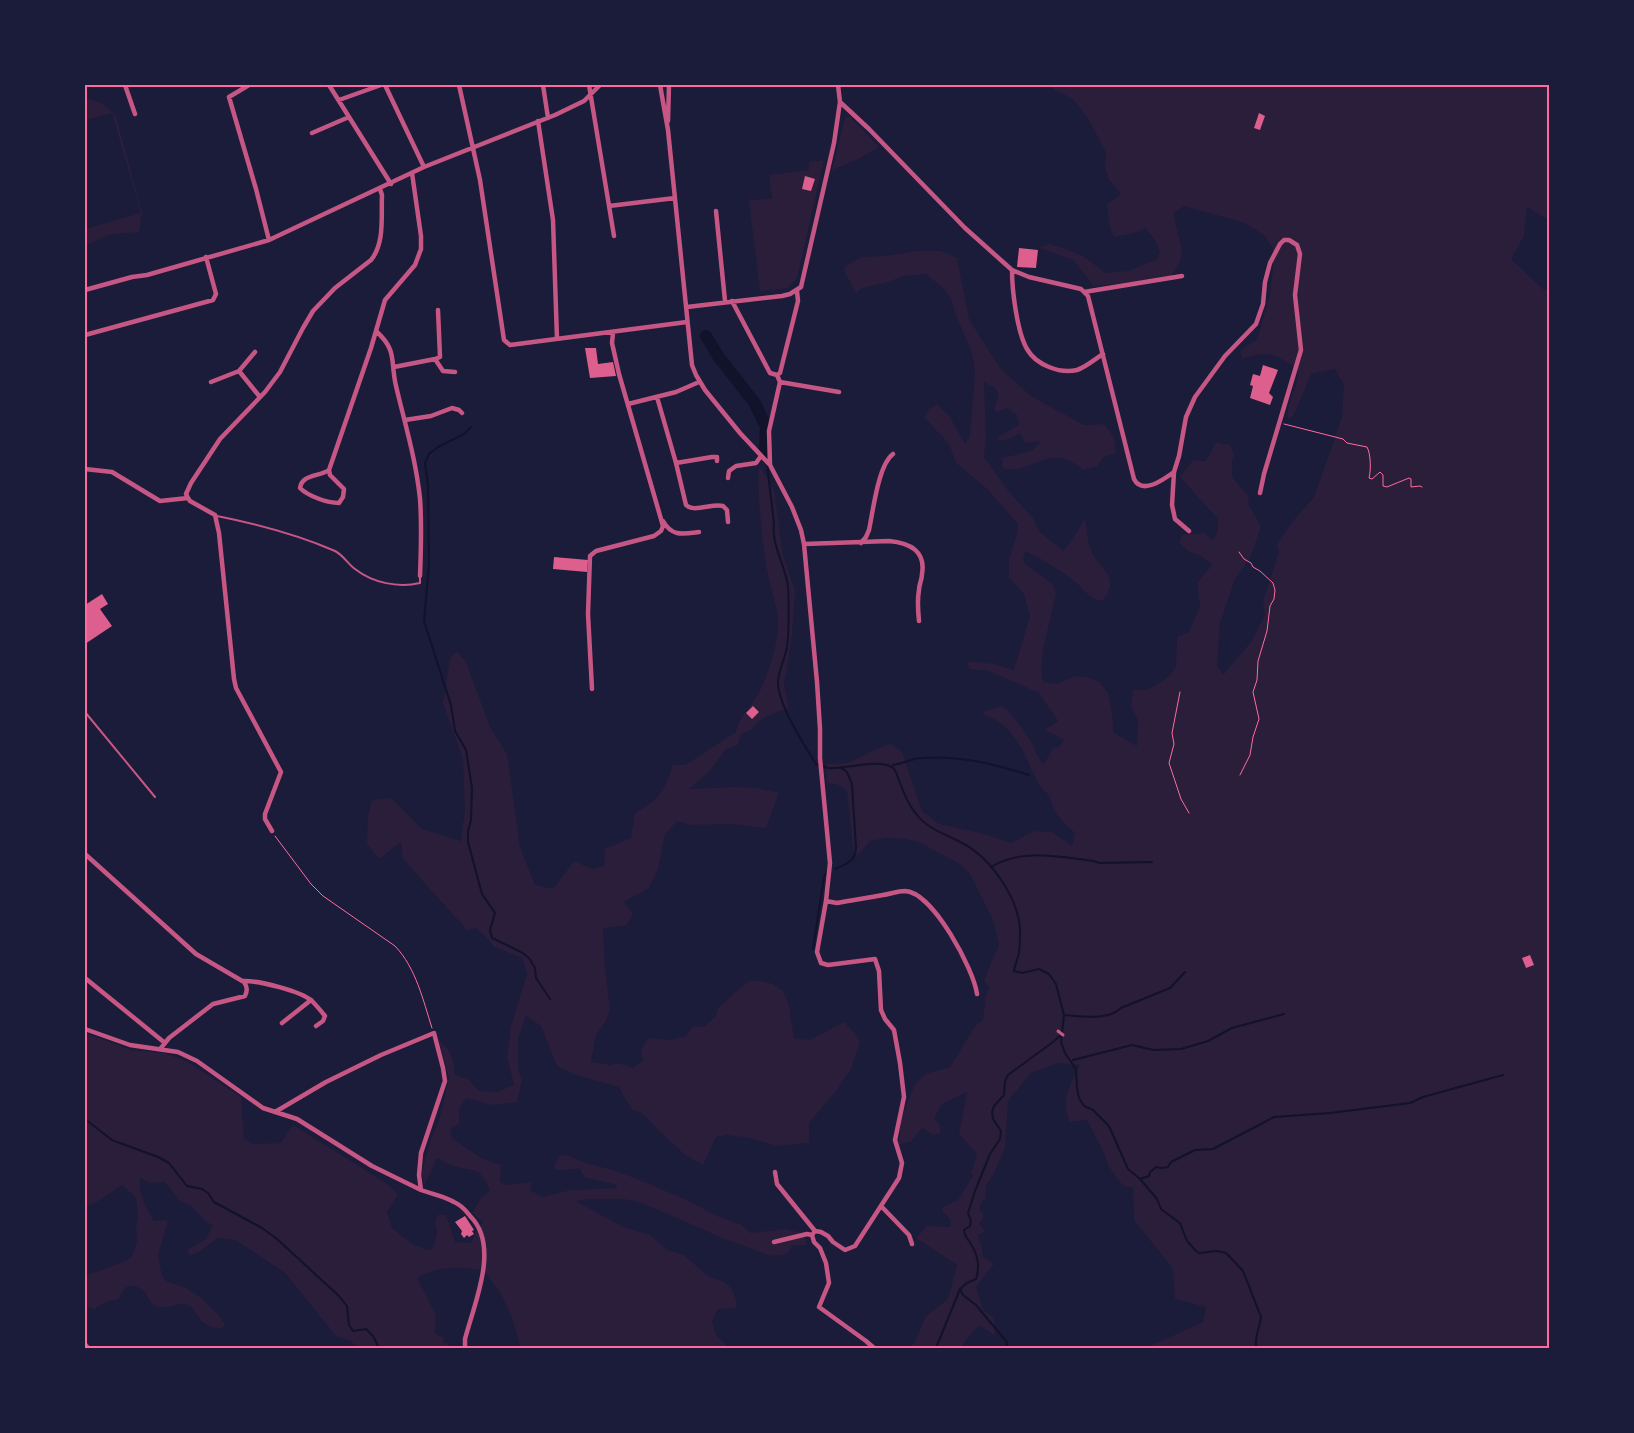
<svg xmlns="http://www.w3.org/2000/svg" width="1634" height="1433" font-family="Lato,sans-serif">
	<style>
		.green { fill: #2a1e3b }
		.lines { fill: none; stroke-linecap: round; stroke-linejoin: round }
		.stream { stroke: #12122b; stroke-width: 2 }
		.river { stroke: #12122b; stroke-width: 12 }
		.building { fill: #dd5f8e }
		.path { stroke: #ff6b9d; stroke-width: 1 }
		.service { stroke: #c65784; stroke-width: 2 }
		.pedestrian { stroke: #c65784; stroke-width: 3 }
		.minor { stroke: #c65784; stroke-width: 4.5 }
		.neatline { fill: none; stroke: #ff6b9d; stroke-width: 2 }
	</style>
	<rect width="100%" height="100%" fill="#1b1b3a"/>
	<path class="green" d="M1050,85H1549V220L1527,207L1524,236L1511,259L1544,290H1549V1348H1146L1203,1322L1206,1307L1175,1299L1173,1269L1134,1220L1133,1188L1123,1186L1109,1167L1103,1151L1087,1120L1070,1122C1060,1101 1070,1084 1080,1065L1059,1063L1031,1073L1008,1101L1005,1149L993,1175L986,1185L985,1199C979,1204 977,1209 984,1215L983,1220L979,1223L985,1232L977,1235L981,1243L983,1257L994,1264L976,1287L983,1309L994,1319L995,1336L979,1325L965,1341L961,1348H908L915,1342L926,1316L948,1299L957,1265L916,1238L927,1226L951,1227V1220L943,1212V1207L958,1200L973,1176L971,1171C975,1166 974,1160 977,1154L959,1134L967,1092L942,1104L934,1118L939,1124L941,1133L933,1135L922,1128L911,1142L899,1144L901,1119L915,1084L925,1074L950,1067L976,1025L983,1020L986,995L990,988L984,981L994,955L999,947L998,940L993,920L970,874L961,865L919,842L905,839L886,838L870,841L859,854L854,855L847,791L839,785L827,783L826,764L848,763L881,747L891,744L902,752L922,811L939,824L984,834L1011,843L1034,831L1052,832L1072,846L1075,833C1067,826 1059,819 1054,809C1052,806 1052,802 1050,798C1047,792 1041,788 1038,783C1024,755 1017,727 985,715L982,712L1002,706C1011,711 1026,734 1032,743C1036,751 1037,758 1044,764L1053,748L1059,747L1064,740L1045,730L1058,721L1039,693L989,671L969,669L967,661L994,664L1014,670L1030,616L1024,594L1009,578V559L1016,537L1018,524L986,488L956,463L949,444L924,417L929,409L937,404L950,417L965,444L970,436L975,373L972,353L955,313L952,301L945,290L926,274L904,276L885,283L862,288L856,293L844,271L846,266L861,257L886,256L915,251H941L957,258L969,319L1000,368L1031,396L1084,425L1104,424L1114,437L1116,454L1105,456L1097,466L1083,470C1049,440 1030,477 1003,468L1002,458L1031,451L1042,441L1025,443L1020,433L1010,439L999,441L998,437L1019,425L1017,415L1007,408L997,412L994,409L999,395L995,388L984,382L986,435L984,457L1010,493L1033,518L1039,531L1063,551L1072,540L1085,519C1087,528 1087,541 1091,550C1100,571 1121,575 1103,601C1090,600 1085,590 1075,582C1060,570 1042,559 1025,551L1023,560L1025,564L1053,584L1056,594L1043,650L1041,666L1043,682L1057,684L1076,676L1086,677L1099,682L1108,693L1111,707L1114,733L1137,746L1138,719L1131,707L1133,690H1147L1167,678L1176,667L1177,637L1189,632L1200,607L1197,583L1212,565L1201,556L1188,551L1179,542L1182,535L1204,533L1213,541L1218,529V519L1180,477L1193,460L1206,461L1216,442L1230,445L1234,454L1232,462V477L1249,497L1248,504L1261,526L1251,556L1235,579L1220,623L1217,665L1223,675L1251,642L1265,615L1263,601L1279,552L1277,545L1293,521L1314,497L1336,435L1342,417L1344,385L1335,369L1311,374L1294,415L1288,419C1285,402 1300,387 1298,370C1276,354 1269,350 1242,359L1240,351L1257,339L1270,295L1273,270V249L1265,236L1245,223L1184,206L1174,213C1174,228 1184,243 1181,258C1180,263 1172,274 1170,280L1094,286L1073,260L1039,248L1049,244L1066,249L1083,256L1106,273L1129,271L1157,259L1160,251L1154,239L1145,228L1135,233L1114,237L1110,228L1107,205L1121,194L1109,180L1105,167L1106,152L1087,117L1073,99L1055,90Z
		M85,99C99,100 108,106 116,117L142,213L139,232L108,235L85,246V229L141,213L112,113L85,120Z
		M849,116L879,147L859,159L832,170L845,118Z
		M824,160L797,278L788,288L760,291L749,201L772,198L769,175L809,170V162Z
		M759,465L774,490L783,555L795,591L792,634L784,686L789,708C774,713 759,718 750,731L741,734L738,745L726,749L709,772L689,789L735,787L756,788L779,793L766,828L730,824L691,825L677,821L665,835L658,869L649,888L624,902L633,914L627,925L603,928L605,967L610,1010L606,1021L596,1035L591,1062L610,1065L618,1063L633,1068L643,1060L641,1050L648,1038L669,1040L685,1037L693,1026L704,1027L716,1016L718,1008L740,988L749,981H761L773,984L783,991L789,1005L794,1038L810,1040L844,1022L855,1033L860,1042L851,1069L836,1091L809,1123V1143L777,1146L750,1138L727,1135L716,1137L703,1165L684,1154L658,1130L642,1113L633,1110L627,1102L619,1087L576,1075L557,1066L541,1026L526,1016L518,1039V1068L522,1080L517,1102L493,1105L466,1098L459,1109V1124L450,1129L452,1138L481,1158L501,1165L500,1182L506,1185L532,1182L530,1190L542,1197L571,1190L616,1188L617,1185L584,1177L580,1169C570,1168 562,1172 553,1169L559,1156L567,1155L586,1163L613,1170L637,1179L685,1199L717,1216L740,1224L751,1233L784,1229L803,1233L807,1245H793L787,1254L771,1256L714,1235L707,1231L639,1202L623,1199H588L576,1201L623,1227L650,1235L668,1250L684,1255L709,1277L724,1282L732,1289L736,1300V1308L718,1309L712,1322L716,1335L729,1348H521L511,1315L500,1292L483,1270C458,1267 439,1265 417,1278L436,1315L435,1333L444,1338L443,1342L451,1346L458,1345L457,1348H359L349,1340L337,1337L285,1273L236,1240L218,1238L200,1251L190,1256L187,1250L206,1239L213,1225L206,1222L192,1207L179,1200L165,1182L150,1183L140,1178C138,1195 146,1207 154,1221L168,1220L158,1255L162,1276L166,1281L186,1288L201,1298L218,1314L225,1325L222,1329C216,1328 209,1327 204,1323C197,1318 195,1306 185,1304C175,1303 163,1311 154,1305C149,1302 148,1296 145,1292C140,1287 130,1283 124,1289C122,1291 120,1296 119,1299L106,1302L94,1309L88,1307L85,1300V1276L128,1260L132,1256L137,1242L136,1227L138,1217L136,1198L122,1185L100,1200L85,1207V1033L131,1050L165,1053L188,1062L241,1097L244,1138L253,1144L281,1143L293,1125L389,1185L398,1195L387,1212L392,1228L415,1246H420L426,1250L433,1249L437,1232L435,1222L438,1215H446L455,1242L471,1243L477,1229L483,1222L472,1213L481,1198L490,1190C479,1168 478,1171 456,1167C449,1165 443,1161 437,1158L424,1186L422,1171L431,1139L439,1121L449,1078L439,1040C451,1050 455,1059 454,1074L469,1080L479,1091L497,1092L514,1085L507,1057L511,1026L527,974L523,958L494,947L487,938L476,928L467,930L403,859L401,842L379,859L367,844L368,815L372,800L391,798L422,829L461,841L465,808L463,759L443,703L450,658L457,652L466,662L490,727L507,754L520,847L535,885L553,889L574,861L592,869L604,866L605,849L631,838L635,813C660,799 664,791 673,765H685L736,732C741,714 745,714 755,699C766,682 777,648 778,627C779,609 771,592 768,575C762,541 757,499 759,465Z"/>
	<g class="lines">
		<path class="stream" d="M471,427L464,434L438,447L429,454L425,463L428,485L429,564L424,621L451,705L455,731L466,750L472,788L471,820L468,831V842L482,894L495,913L490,930L492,938L521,952L529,958L535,968L536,978L550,999
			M765,449L766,459
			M767,464L774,523C771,545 785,564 788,586C789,598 789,636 787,647C785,658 779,670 778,681C777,703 804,745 816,764C820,765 824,767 828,768C844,770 884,756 895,770C901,785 906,802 917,815C929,830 946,834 962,843C990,857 1018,897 1020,929C1020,937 1020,945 1019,952C1018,959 1015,964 1014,971L1022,973L1039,969L1049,974L1056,984L1064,1015L1061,1042L1065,1053L1076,1069L1077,1088L1079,1098L1084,1106L1093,1110L1109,1126L1128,1169L1140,1179L1157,1199L1161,1209L1180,1223L1187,1241L1196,1251L1199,1253L1217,1251L1226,1253L1243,1271L1261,1317C1260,1327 1255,1335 1256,1346L1258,1348
			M893,765C903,764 912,758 922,758C959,755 994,764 1029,775
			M991,867C1021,848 1059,857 1093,861L1100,863L1152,862
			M835,869C846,864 855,862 856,848L852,784L847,772L840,767
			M813,949L824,877L827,872
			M1064,1015C1081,1016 1108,1021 1121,1008L1170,988L1185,972
			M1073,1060L1132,1045L1153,1050L1181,1049L1208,1041L1232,1028L1284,1014
			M85,1119L112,1140L158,1157L169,1163L187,1186L202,1189L208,1193L214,1202L262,1228L277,1239L339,1296L347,1306L349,1325L353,1331L366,1329L373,1336L379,1348
			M1140,1179L1149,1176L1150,1172L1156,1167L1162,1168L1168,1167L1171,1162L1195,1150L1213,1149L1274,1117L1330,1113L1410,1103L1423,1097L1503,1075
			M960,1289L963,1295L976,1305L1006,1341L1008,1348
			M936,1348L960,1289L967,1283L976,1279C980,1266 978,1256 971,1244C968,1239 964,1236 964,1230L970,1226L971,1221L968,1213L975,1191L990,1154L1000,1139L1001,1131L993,1119L992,1112L994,1106L1004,1095L1005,1081L1008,1075L1053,1042L1061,1035"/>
		<path class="river" d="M706,336L718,356L754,402L766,426L765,449"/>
	</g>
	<path class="building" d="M1259,113L1265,116L1260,130L1254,128Z
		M805,176L815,179L811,191L802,189Z
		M1019,248L1038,250L1036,268L1017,267Z
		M585,348H596L598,364L613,362L616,376L590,378Z
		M1263,365L1278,370L1269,393L1273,397L1270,405L1250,398L1253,386L1250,385L1253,374L1260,376Z
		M554,557L588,560L587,572L553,569Z
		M102,594L108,604L100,609L112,626L85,644V605Z
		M753,706L759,712L752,719L746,713Z
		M1530,955L1534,965L1526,968L1522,958Z
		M465,1216L474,1230L472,1231L474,1234L469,1237L467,1235L464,1238L461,1234L462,1231L455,1222Z"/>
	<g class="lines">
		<path class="path" d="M1284,424L1343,439L1347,443L1367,447C1371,454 1371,471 1369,478L1372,479L1380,472L1383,475V486L1387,487L1409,478L1411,479V487L1420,486L1422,487
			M1239,552L1244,559L1251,563L1253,567L1260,571L1273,583L1275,590L1274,599L1270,606L1267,631L1258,661L1257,680L1253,692L1259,719L1253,737L1250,755L1240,775
			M1180,692L1172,733L1174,744L1169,763L1181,799L1189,813
			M275,836L311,884L323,896L395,946C416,968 423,1000 432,1028"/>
		<path class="service" d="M217,516C257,524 298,535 335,551C343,555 348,564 355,569C373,583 398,588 420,583V577
			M85,712L155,797"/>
		<path class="pedestrian" d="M1058,1031L1063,1035"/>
		<path class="minor" d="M125,85L135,114
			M249,85L229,97L256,189L269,240
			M329,85L391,184
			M385,85L424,167
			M459,85L480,180L504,340L510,345L687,322
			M543,85L548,118
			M589,85L614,236
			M660,85L668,130L692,365L696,375L705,390L740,433L770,465L792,507L801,530L804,544L817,682L820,729V758L830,863L826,901L817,952L821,963L828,965L875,959L879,971L881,1010L885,1019L894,1030L900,1063L904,1097L895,1140L902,1163L899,1178L855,1246L845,1250L833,1242L828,1236L821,1232L815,1231L812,1235L814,1242L820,1248L826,1263L829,1283L819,1307L866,1341L874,1348
			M339,100L381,85
			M840,102L869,129L965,228L1012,270L1029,277L1081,289L1088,296L1134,479C1142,495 1163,480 1174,472L1179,456L1186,417L1195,397L1225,356L1256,324L1263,304L1265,282L1270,263L1280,244L1284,240H1289L1297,245L1300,254L1295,295L1301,350L1264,474L1260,493
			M538,121L553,220L557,339
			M668,121L669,85
			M312,133L349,117
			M609,206L675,198
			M716,211L725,301
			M1012,270C1012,290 1017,332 1027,349C1036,365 1060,374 1077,370C1086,367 1095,359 1103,354
			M85,290L132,277L147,275L269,240L424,167L555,115L584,101L600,85
			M1084,292L1182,276
			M732,301L770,373L777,375
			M687,307L782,296L790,294L801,287L834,143L840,102L838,85
			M376,331C398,351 390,361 396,386C405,424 416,460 420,499C422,524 421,550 420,576
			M85,335L213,300L216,294L206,257
			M435,359L440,357L438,310
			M394,367L435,359L443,371L455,372
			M239,371L255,352
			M777,375L780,373L798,301L797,291
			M211,382L239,371L260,397
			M780,382L839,392
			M657,397L676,463L686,505C694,513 712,503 723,506L727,510L728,522
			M628,404L676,392L699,382
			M405,420L431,416L452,408L459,410L462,413
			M676,463L712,457H717V461
			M770,465L769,431L780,382L777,375
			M85,469L112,472L160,501L188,498
			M329,470C319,477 302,474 300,488C308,496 327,503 339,503L343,497L344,489L330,475L329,470L371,348L385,300L415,265L421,249V236L412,173
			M1174,472L1172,505L1175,519L1189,531
			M728,478L729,471L736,466L756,463L761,456
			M188,498L186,494L191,483L220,439L265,392L280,372L303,328L313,311L335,288L371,260C385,243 381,216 382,195L380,189
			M188,498L190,501L215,515L219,533L234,679L236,688L281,772L265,814V819L272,831
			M663,521C672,537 683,534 699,532
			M861,543L866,537L869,530C873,512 878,465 893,454
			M804,544L889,541C910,543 926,551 922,574C922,580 919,584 919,590C917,600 918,611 919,621
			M592,689L588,614L590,556L596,551L654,536L661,531L663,526L619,374L612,343L613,333
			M85,854L196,954L244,982C248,988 247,991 245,996L213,1004L169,1038L161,1048
			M826,901L837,903C852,900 868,898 883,895C890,894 898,891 905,891C933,892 974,970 977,994
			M85,978L165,1043
			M242,981C257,980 301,991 312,1001C317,1006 321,1011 325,1016L323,1021L316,1026
			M282,1023L311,1000
			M85,1029L130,1045L178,1052L197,1061L263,1108L297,1119L372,1166L421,1190
			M275,1112L326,1082L381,1055L434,1033L443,1068L445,1081L421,1153L419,1175L421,1190C432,1194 444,1196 454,1202C462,1205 466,1211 471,1217C500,1247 474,1304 465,1339V1348
			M775,1172L777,1184L815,1231
			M881,1206L909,1235L912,1244
			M774,1242L807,1234L812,1235
			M85,1344L88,1348"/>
	</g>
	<rect width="1634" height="1433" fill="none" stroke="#1b1b3a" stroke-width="172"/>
	<rect x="86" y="86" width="1462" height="1261" class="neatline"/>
</svg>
